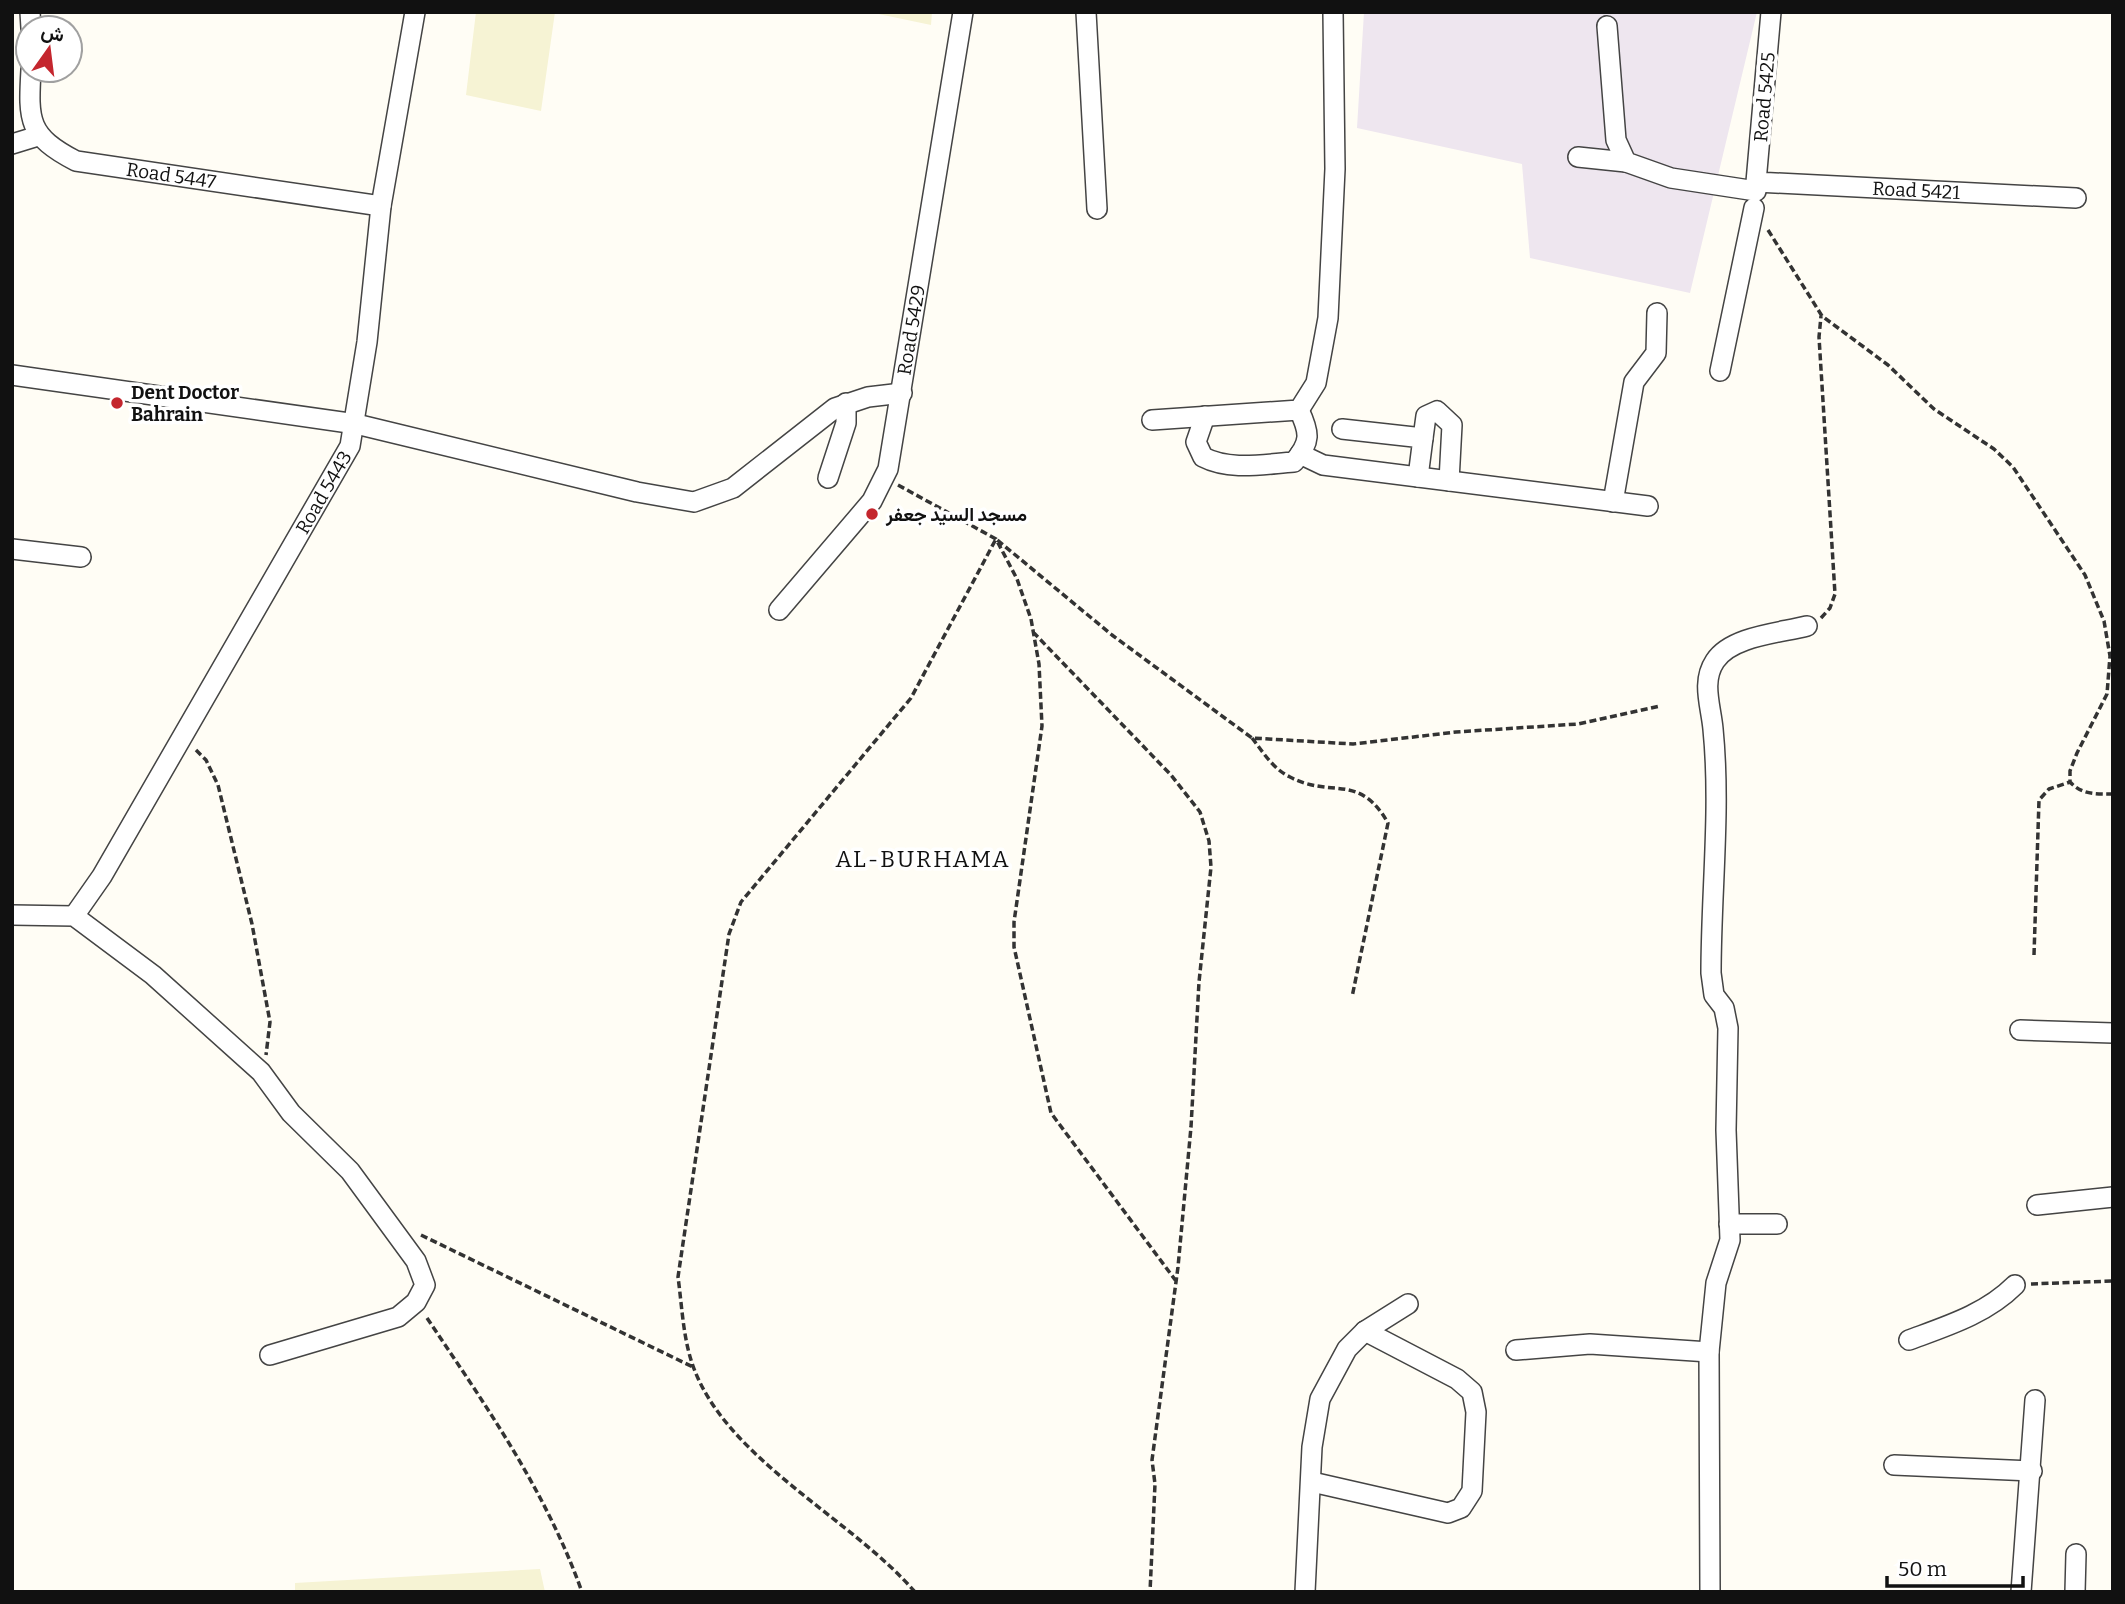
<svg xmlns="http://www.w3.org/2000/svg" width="2125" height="1604" font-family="Bitter,Vazirmatn,serif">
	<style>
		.industrial { fill: #eee6ef }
		.farmland { fill: #f6f3d4 }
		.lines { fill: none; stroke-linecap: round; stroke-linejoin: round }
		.minor-casing { stroke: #444; stroke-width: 22 }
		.path { stroke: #333; stroke-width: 3.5; stroke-dasharray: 7 3.5; stroke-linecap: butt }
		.minor { stroke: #fff; stroke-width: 19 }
		.poi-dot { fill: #c4262e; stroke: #fff; stroke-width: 2.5 }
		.labels { text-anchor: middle; stroke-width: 7; stroke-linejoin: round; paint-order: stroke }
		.street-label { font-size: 19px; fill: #111; stroke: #fff }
		.poi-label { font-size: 19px; font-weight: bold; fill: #111; stroke: #fff; text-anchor: start }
		.quarter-label { font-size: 23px; letter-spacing: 2px; fill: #111; stroke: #fff }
	</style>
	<rect width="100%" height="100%" fill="#fffdf5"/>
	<path class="industrial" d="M1364,12H1757L1690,293L1530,258L1522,164L1357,128Z"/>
	<path class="farmland" d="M476,12H555L541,111L466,95Z
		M869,12H932L931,25Z
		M540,1569L545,1592H295V1583Z"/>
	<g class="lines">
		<defs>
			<g id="minor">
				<path d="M30,12L31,28"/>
				<path d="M1086,12L1097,209"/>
				<path id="s1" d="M1771,12L1756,182L2076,198"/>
				<path d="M1607,26L1616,140L1626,162L1671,178L1756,191"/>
				<path id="s2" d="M31,70C28,121 28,136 76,161L381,206"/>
				<path d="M12,144L38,136"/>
				<path d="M1578,157L1626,162"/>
				<path d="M1720,371L1754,208"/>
				<path d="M12,375L356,424L637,492L694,502L733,488L835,408L868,397L902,393"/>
				<path d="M1205,416L1196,442L1203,457C1230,471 1264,464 1294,462C1311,442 1310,433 1299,410"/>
				<path d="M1152,420L1299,410L1316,383L1328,318L1335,169L1333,12"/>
				<path d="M1342,429L1423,438L1418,477"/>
				<path d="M1423,438L1426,416L1437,411L1452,425L1449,481"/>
				<path d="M1300,454L1323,465L1648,506"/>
				<path d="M828,478L846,423V403"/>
				<path d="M1613,502L1634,382L1656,353L1657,313"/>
				<path d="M12,549L81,557"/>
				<path id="s3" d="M779,610L872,501L888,469L963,12"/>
				<path d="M12,915L74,916L153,975L261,1072L291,1113L350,1171L416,1261L425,1285L416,1302L398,1317L270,1355"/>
				<path id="s4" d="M74,916L102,876L350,446L367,342L381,206L415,12"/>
				<path d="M2020,1030L2113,1033"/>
				<path d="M2037,1205L2113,1197"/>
				<path d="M1729,1224H1777"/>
				<path d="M1909,1340C1947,1326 1986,1314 2015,1285"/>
				<path d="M1516,1350L1590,1344L1709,1352"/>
				<path d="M1894,1465L2032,1471"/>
				<path d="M1312,1482L1448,1513L1461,1508L1472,1491L1476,1412L1472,1392L1457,1379L1365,1331"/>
				<path d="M1305,1592L1312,1447L1320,1399L1347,1349L1365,1331L1408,1304"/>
				<path d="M1710,1592L1709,1352L1716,1283L1730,1240L1726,1130L1728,1028L1724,1008L1714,995L1711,973C1711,892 1721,809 1713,729C1711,706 1701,682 1715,661C1731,636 1780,633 1807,626"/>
				<path d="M2021,1592L2035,1400"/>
				<path d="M2075,1592L2076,1554"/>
			</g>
		</defs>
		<use href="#minor" class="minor-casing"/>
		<path class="path" d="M1768,230L1822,316L1888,365L1934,409L1994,449L2013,467L2085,575L2104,621L2110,656L2107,694L2077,753L2070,771V782C2082,795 2096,794 2113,794
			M898,485L996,539L1017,579L1031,619L1039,664L1042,726L1014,922V947L1051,1113L1176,1281
			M1821,618L1830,608L1835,594L1819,337L1821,316
			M1033,632L1171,775L1200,812L1209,841L1211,867L1199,982L1191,1127L1178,1267L1152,1460L1155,1484L1150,1592
			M1252,738C1263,752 1273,769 1290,777C1332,799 1359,772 1388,823L1352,997
			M196,750L206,760L218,785L252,924L270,1022L266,1055
			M2034,955L2039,800L2049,789L2070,782
			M421,1235L693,1367
			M2031,1284L2113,1281
			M427,1318C486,1406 546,1491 582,1592
			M915,1592C851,1518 726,1459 693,1366C683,1338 682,1306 678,1277L729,934L741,902L911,698L996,539L1112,635L1252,738L1353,744L1456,732L1578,724L1660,706"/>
		<use href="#minor" class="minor"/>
	</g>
	<g class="poi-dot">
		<circle cx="117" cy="403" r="7"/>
		<circle cx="872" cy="514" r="7"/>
	</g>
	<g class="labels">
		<g class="street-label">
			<text transform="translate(1764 97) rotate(-85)" y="7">Road 5425</text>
			<text dy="7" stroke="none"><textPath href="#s2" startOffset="208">Road 5447</textPath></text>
			<text dy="7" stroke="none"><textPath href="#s1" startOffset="331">Road 5421</textPath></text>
			<text dy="7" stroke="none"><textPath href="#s3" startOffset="320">Road 5429</textPath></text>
			<text dy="7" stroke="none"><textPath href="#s4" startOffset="492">Road 5443</textPath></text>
		</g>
		<g class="poi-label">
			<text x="131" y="399">Dent Doctor<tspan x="131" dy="22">Bahrain</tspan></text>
			<text x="886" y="521">مسجد السيد جعفر</text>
		</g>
		<g class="quarter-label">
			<text x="923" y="867">AL-BURHAMA</text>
		</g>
	</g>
	<rect width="2125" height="1604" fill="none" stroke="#111111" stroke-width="28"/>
	<g transform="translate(49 49) rotate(14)"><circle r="33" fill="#ffffff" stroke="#a0a0a0" stroke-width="2"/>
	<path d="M0-5L12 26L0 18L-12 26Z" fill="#c4262e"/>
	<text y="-10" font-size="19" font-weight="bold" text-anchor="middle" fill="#111111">ش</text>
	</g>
	<path d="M1887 1576v10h136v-10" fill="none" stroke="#111111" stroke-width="3.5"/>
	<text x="1898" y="1576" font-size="21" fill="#111111" stroke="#ffffff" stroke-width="5" paint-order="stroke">50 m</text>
</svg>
